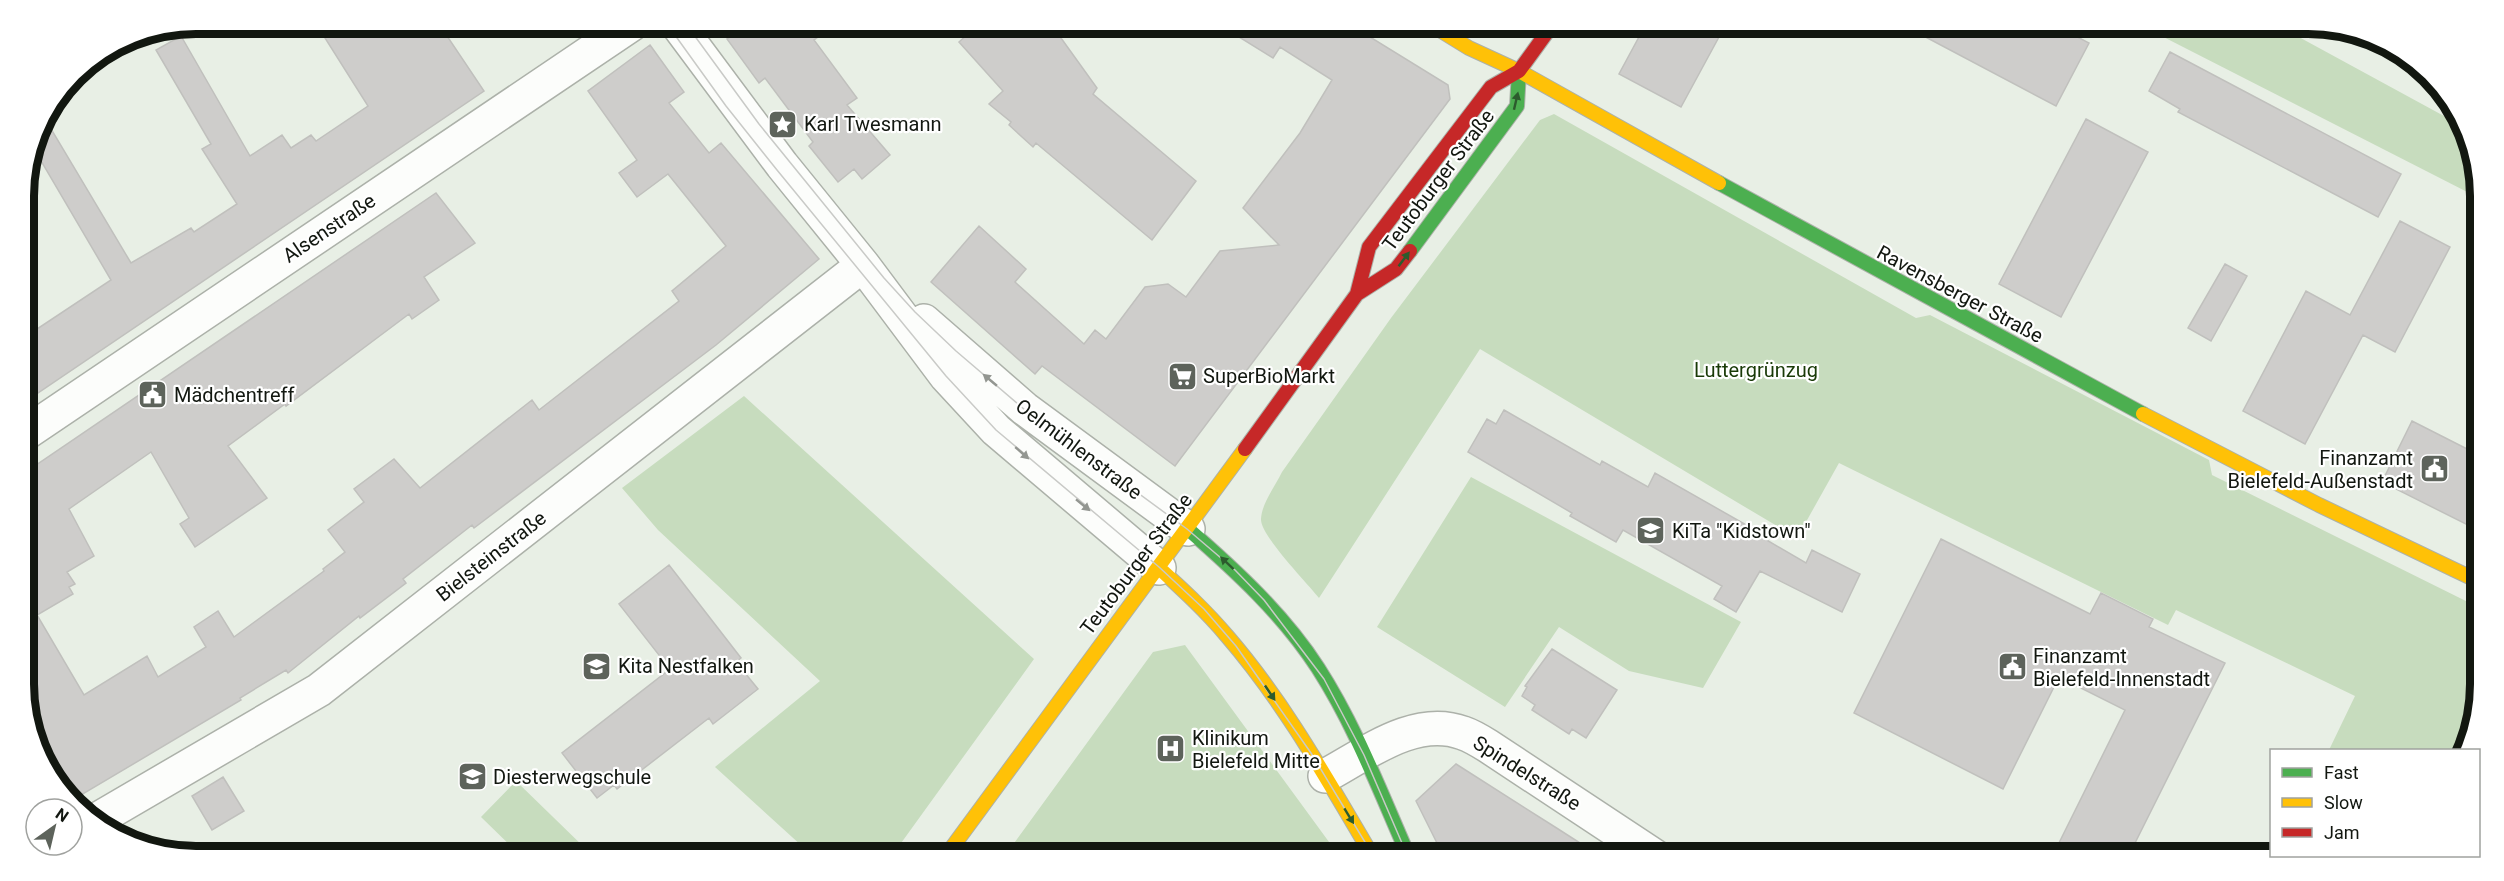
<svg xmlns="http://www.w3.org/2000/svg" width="2504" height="881" font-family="Roboto,sans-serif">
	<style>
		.green { fill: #c7dcbe }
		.building { fill: #cecdcb; stroke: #c0c0bd; stroke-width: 1.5 }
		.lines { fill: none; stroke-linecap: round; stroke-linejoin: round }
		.street-casing { stroke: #acb1a9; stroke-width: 36 }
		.fast-casing { stroke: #acb1a9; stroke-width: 16 }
		.slow-casing { stroke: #acb1a9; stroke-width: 16 }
		.jam-casing { stroke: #acb1a9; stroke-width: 16 }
		.street { stroke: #fcfdfb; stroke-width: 33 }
		.fast { stroke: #4caf50; stroke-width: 14 }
		.slow { stroke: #ffc107; stroke-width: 14 }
		.jam { stroke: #c62828; stroke-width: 14 }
		.tram { stroke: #c9cac7; stroke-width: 1.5 }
		.oneway { fill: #2c5b2d }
		.oneway2 { fill: #939691 }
		.labels { text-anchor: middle; stroke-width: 4.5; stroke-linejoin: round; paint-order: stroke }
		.poi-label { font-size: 20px; fill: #121710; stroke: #fff; text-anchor: start }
		.street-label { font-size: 20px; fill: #121710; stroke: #fff }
		.park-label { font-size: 20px; fill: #193a07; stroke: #fff }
		.rim { fill: none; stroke: #121710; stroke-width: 8 }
	</style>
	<rect width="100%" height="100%" fill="#e8efe5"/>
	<path class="green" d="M2138,24H2275L2455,122L2478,174L2479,198Z
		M1554,114L1916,318L1930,315L2209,460L2212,475L2480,608C2480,647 2486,719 2463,750H2329L2355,696L2176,610L2168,625L1839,463L1797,538L1480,349L1319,598C1307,583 1260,535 1261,519C1262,502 1275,487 1282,472L1391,318L1540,120Z
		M744,396L1034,659L891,857H814L715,767L820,681L658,530L622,488Z
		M1471,477L1741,622L1703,688L1629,671L1559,627L1505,707L1377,627Z
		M1185,645L1340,857H1010L1007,853L1153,652Z
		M516,781L588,851L582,857H522L481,817Z"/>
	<path class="building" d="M348,24H439L484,91L26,401L25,337L111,280L34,149L44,117L131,263L191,228L194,232L237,204L202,149L211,144L156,50L181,36L250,156L282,135L291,148L311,135L316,141L368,106L325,38Z
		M748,24H836L814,40L857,98L847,105L890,155L862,179L854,169L838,182L809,146L813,142L765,78L759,83L727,39Z
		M979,24H1076L1061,38L1097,88L1093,94L1196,181L1152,240L1036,143L1033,147L1009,125L1011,122L989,104L1003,91L959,42Z
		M1218,24H1349L1448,85L1450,99L1175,466L1042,366L1035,374L931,282L979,226L1026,269L1015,282L1084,344L1095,330L1106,339L1145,287L1168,284L1186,297L1220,251L1279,245L1243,208L1300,133L1332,80L1280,47L1273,58Z
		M1646,24H1726L1681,107L1619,74Z
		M1901,24H2053L2089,43L2056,106Z
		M650,45L684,92L669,103L709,153L721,143L819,259L716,345L474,528L472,525L403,579L406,583L360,618L359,616L288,673L286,670L240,698L241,700L71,801L69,800L27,717L26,472L436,193L475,243L424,277L439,300L412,319L409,314L286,406L285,404L228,446L267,498L195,547L180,524L189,518L151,452L69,509L94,556L67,572L75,584L69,587L73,594L37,615L84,695L147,656L158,677L206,647L194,627L218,611L234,637L324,571L323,569L345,552L328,530L364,502L354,489L394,459L420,488L532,400L539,410L679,301L672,291L726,246L668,174L637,197L619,173L637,160L588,91Z
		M2170,52L2401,174L2378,217L2178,112L2180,109L2149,91Z
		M2086,119L2148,152L2061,317L1999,284Z
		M2400,221L2450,247L2395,352L2363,335L2305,444L2243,411L2306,291L2350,315Z
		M2225,264L2247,276L2211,341L2188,328Z
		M1504,410L1600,465L1602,461L1648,487L1655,473L1755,530L1753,532L1806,563L1812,550L1860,574L1842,612L1760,571L1736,612L1714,599L1722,586L1623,530L1616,542L1570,516L1572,513L1468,452L1487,419L1496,424Z
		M2412,421L2479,455L2480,531L2382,482Z
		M1941,539L2090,614L2101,593L2153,619L2149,627L2225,663L2128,857H2052L2125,710L2059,677L2003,789L1854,713Z
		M669,565L741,658L736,662L758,689L713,724L709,718L617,789L614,785L597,798L562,753L670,669L619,604Z
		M1552,649L1617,690L1586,738L1572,729L1569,734L1532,710L1535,705L1522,696L1527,687L1525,686Z
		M1456,764L1555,827L1602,857H1494L1482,849L1467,857H1444L1416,801Z
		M223,777L244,811L212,830L192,796Z"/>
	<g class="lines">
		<defs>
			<path id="street" d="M677,24L782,165L863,265L946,376L996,430L1159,568
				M924,321L1025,409L1188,529
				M26,433L632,24
				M1325,776C1366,754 1415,715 1463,733C1472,736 1480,741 1488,746L1656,857
				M98,819L319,690L863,265"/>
			<path id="fast" d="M1719,183L2143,414
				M1410,251L1517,106L1519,71
				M1188,529C1236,571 1283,614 1318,668C1356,727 1381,794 1409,857"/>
			<path id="slow" d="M1430,24L1469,48L1519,71L1719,183
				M2143,414L2319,505L2480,582
				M1159,568C1183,590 1206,611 1227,636C1285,703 1328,781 1373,857
				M945,857L1245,449"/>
			<path id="jam" d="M1357,294L1369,247L1491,87L1519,71L1553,24
				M1245,449L1357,294L1396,269L1410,251"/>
		</defs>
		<use href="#street" class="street-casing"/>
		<use href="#fast" class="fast-casing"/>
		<use href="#slow" class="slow-casing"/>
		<use href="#jam" class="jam-casing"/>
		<use href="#street" class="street"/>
		<use href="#fast" class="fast"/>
		<use href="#slow" class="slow"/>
		<use href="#jam" class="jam"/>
		<path class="tram" d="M667,24L726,106L777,170L946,376L996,430L1159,567L1204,609L1236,646L1311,753L1374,857
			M686,24L759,124L884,278L915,312L956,351L1025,410L1187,529L1235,570L1264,600L1324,679L1364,755L1408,857"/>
	</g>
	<defs><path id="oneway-solid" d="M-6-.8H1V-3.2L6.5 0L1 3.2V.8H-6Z" transform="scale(1.5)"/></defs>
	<g class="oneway">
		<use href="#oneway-solid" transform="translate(1516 101) rotate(-77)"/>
		<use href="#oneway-solid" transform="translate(1404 259) rotate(-53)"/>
		<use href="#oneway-solid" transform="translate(1227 563) rotate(-137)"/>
		<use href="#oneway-solid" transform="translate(1270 693) rotate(56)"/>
		<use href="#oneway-solid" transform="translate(1349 816) rotate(59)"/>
	</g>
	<g class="oneway2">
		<use href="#oneway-solid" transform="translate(990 380) rotate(-140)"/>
		<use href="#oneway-solid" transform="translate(1022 453) rotate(41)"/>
		<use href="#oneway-solid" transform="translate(1083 505) rotate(39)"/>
	</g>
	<defs>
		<symbol id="sight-square" viewBox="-11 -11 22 22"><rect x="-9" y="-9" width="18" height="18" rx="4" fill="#5d635b" stroke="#fff"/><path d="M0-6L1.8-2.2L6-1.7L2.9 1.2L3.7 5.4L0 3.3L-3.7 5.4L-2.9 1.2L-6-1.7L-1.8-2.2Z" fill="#fff"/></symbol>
		<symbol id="supermarket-square" viewBox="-11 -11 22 22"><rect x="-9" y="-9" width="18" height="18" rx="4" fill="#5d635b" stroke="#fff"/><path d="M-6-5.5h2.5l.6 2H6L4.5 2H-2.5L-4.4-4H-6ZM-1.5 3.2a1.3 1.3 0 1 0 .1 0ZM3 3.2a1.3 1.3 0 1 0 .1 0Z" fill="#fff"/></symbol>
		<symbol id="civic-square" viewBox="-11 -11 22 22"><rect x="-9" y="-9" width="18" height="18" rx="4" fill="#5d635b" stroke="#fff"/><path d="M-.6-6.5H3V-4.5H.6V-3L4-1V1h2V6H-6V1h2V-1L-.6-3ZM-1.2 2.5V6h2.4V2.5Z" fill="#fff"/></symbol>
		<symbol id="school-square" viewBox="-11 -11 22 22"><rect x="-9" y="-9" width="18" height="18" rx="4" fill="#5d635b" stroke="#fff"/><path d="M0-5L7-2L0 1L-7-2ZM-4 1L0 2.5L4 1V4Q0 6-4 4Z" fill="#fff"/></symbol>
		<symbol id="hospital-square" viewBox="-11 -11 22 22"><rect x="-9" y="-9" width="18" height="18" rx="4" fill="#5d635b" stroke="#fff"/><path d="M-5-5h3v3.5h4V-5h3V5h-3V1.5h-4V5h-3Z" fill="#fff"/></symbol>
	</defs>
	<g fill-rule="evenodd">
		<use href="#sight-square" x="766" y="108" width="33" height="33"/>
		<use href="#supermarket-square" x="1166" y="360" width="33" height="33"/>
		<use href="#civic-square" x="136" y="378" width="33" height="33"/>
		<use href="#civic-square" x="2418" y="452" width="33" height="33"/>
		<use href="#school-square" x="1634" y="514" width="33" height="33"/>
		<use href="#school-square" x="580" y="650" width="33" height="33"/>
		<use href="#civic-square" x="1996" y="650" width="33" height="33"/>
		<use href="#hospital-square" x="1154" y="732" width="33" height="33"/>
		<use href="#school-square" x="456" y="760" width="33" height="33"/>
	</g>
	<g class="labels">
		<g class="poi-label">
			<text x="804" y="131">Karl Twesmann</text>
			<text x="1203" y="383">SuperBioMarkt</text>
			<text x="174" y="402">Mädchentreff</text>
			<text x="2413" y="465" text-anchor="end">Finanzamt<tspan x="2413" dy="23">Bielefeld-Außenstadt</tspan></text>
			<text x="1672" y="538">KiTa "Kidstown"</text>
			<text x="2033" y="663">Finanzamt<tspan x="2033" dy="23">Bielefeld-Innenstadt</tspan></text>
			<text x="618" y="673">Kita Nestfalken</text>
			<text x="1192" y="745">Klinikum<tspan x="1192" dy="23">Bielefeld Mitte</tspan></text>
			<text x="493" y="784">Diesterwegschule</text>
		</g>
		<g class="street-label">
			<text transform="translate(1438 180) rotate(-53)" y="7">Teutoburger Straße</text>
			<text transform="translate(329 228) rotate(-34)" y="7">Alsenstraße</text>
			<text transform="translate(1960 294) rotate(28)" y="7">Ravensberger Straße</text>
			<text transform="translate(1079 449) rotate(37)" y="7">Oelmühlenstraße</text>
			<text transform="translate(491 556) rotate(-38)" y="7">Bielsteinstraße</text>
			<text transform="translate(1136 564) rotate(-53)" y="7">Teutoburger Straße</text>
			<text transform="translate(1527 773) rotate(32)" y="7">Spindelstraße</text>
		</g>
		<g class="park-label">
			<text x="1756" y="377">Luttergrünzug</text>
		</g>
	</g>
	<path d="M0 0H2504V881H0ZM196 34H2308A162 162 0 0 1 2470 196V684A162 162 0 0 1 2308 846H196A162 162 0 0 1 34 684V196A162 162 0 0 1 196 34Z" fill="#fff" fill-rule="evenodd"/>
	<path class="rim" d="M196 34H2308A162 162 0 0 1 2470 196V684A162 162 0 0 1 2308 846H196A162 162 0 0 1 34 684V196A162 162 0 0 1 196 34Z"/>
	<rect x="2270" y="749" width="210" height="108" fill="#ffffff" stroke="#a0a29f" stroke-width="1.5"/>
	<rect x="2282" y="768" width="30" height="9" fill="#4caf50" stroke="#a0a29f" stroke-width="1.5"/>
	<text x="2324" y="779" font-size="18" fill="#121710">Fast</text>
	<rect x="2282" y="798" width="30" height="9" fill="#ffc107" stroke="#a0a29f" stroke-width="1.5"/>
	<text x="2324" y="809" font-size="18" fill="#121710">Slow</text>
	<rect x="2282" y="828" width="30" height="9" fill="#c62828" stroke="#a0a29f" stroke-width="1.5"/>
	<text x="2324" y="839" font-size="18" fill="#121710">Jam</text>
	<g transform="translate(54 827) rotate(34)"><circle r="28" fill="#ffffff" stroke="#a0a29f" stroke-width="1.5"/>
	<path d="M0-4.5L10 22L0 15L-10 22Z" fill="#5d635b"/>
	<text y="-9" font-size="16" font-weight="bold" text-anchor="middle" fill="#121710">N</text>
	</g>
</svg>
